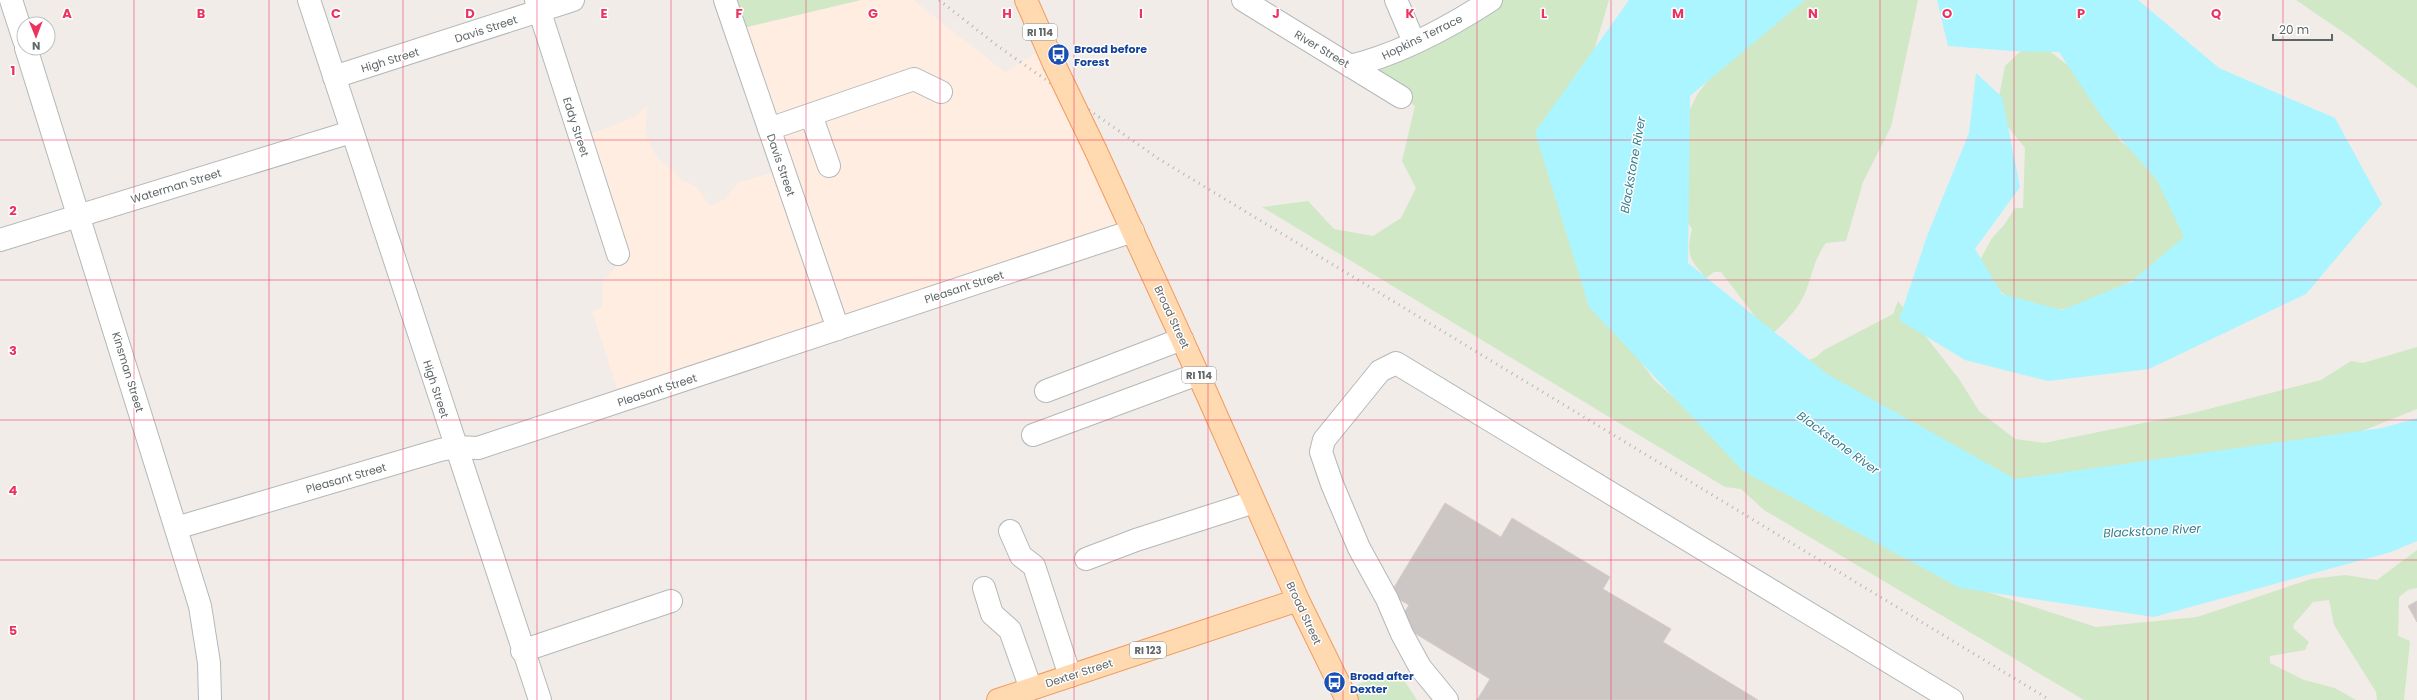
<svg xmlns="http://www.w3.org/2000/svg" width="2417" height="700" font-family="Poppins,sans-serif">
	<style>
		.commercial { fill: #feede0 }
		.green { fill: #d0e8c5 }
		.water { fill: #aaf5ff }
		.building { fill: #ccc7c5; stroke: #d6ccc6 }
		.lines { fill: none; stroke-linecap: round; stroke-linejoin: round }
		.minor-casing { stroke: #b3b8ba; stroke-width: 24 }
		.major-casing { stroke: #f39a5e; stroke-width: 24 }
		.minor { stroke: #fff; stroke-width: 22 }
		.major { stroke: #ffd9af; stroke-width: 22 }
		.rail { stroke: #b4b5b6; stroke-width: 3; stroke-dasharray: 1 5; stroke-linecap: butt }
		.major-bridge-casing { stroke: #f39a5e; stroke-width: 24; stroke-linecap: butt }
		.major-bridge { stroke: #ffd9af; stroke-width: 22 }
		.grid { fill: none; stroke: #ec335f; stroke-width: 1; stroke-opacity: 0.55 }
		.labels { text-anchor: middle; stroke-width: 3; stroke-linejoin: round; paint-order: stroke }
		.shield { fill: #fff; stroke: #8f9495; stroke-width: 1 }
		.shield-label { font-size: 10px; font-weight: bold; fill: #5f6668 }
		.street-label { font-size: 11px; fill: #5f6668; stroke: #fff }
		.transit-label { font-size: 11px; font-weight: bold; fill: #164399; stroke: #fff; text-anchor: start }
		.water-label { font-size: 12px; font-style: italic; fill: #387f90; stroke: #fff }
		.grid-label { font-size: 13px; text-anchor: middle; font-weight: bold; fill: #ec335f; stroke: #fff; stroke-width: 3; stroke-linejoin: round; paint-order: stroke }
	</style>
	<rect width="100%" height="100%" fill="#f1ece8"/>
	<path class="commercial" d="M861,0H913L1005,72L1048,46L1130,224L618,392L592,311L602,307L603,283L622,258L588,135L635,117L648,105L645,134L657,157L683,181L696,186L710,206L725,199L737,183L784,169L739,29Z"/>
	<path class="green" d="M726,0H861L739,29Z
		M1484,0H1609L1564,151L1563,222L1577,265L1611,321L1654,380L1713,432L1972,587L2096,627L2197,617L2311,579L2345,575L2377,580L2417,550V588L2408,590L2399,597L2398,636L2410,641L2404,700H2377L2376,692L2334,625L2329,600L2313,602L2294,624L2293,628L2309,642L2305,650L2270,656V663L2304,680L2335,688L2356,700H2084L1764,510L1741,489L1725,487L1262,207L1308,201L1334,229L1373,236L1401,218L1416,188L1402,161L1415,106L1367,74Z
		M1781,0H1918L1891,127L1863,182L1846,241L1826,243C1814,260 1814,269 1807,288C1800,308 1785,322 1770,336L1721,272H1714L1706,278C1689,258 1686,255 1692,229L1683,214L1672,146L1698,93L1765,12Z
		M2296,0H2417V88L2353,39Z
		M2039,43L2070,67L2105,113L2121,142L2173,173L2191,238L2173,259L2106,294L2097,303L2041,313L2013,302L1996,287L1979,262L1992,238L2004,225L2015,208H2023L2025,148L1996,112L2005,66L2026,46Z
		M1898,301L1959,379L1979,411L2015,439L2044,443L2193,413L2321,380L2351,361L2363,363L2417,347V409L2325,446L2031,498L1793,367L1816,357L1824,350L1893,314Z
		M1398,671L1417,700H1357L1351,687L1385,674Z"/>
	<path class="water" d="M1629,0H1805L1690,96L1688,263L1827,374L2015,479L2382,428L2417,418V541L2391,552L2154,617L1960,588L1743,471L1589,307L1535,132Z
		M1937,0H2138L2219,68L2335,118L2382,204L2306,294L2149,369L2048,381L1965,360L1899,320L1927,236L1969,133L1976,73L2002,97L2020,187L1975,249L2002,294L2062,310L2131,282L2184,237L2157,180L2104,120L2059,52L2013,51L1948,46Z"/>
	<path class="building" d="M1445,503L1501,537L1512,518L1610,577L1603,589L1671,629L1663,642L1758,700H1477L1490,679L1398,623L1409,605L1390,594Z
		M2417,601V622L2408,606Z"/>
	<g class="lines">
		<defs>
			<path id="minor" d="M11,0L24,40
				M309,0L540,700
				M536,0L618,254
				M725,0L838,329
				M1243,0L1401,97
				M1396,0L1414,42
				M26,48L200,606L209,663L210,700
				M1350,66C1400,54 1448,28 1491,0
				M334,77L573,0
				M811,115L829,166
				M769,129L914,79L941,92
				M0,240L351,132
				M1046,391L1182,339
				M1033,435L1198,374
				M176,528L440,450L456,447L478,448L1133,231
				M1010,531L1021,556L1034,566L1070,676
				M1086,559L1136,540L1254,502
				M984,588L992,614L1010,630L1031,689
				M522,651L671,601
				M1447,700L1420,667L1402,634L1387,599L1359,548L1332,484L1321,452L1324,440L1380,371L1396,363L1952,700"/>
			<path id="major" d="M1026,0L1054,64
				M1096,151L1206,392L1298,600L1347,700
				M998,700L1298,600"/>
		</defs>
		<use href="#minor" class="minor-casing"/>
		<use href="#major" class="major-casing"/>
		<use href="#minor" class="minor"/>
		<use href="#major" class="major"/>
		<path class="rail" d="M939,0L999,47L1159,159L2050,700"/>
		<defs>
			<path id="major-bridge" d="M1054,64L1096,151"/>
		</defs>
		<use href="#major-bridge" class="major-bridge-casing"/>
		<use href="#major-bridge" class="major-bridge"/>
	</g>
	<path class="grid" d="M134,0V700M269,0V700M403,0V700M537,0V700M671,0V700M806,0V700M940,0V700M1074,0V700M1208,0V700M1343,0V700M1477,0V700M1611,0V700M1746,0V700M1880,0V700M2014,0V700M2148,0V700M2283,0V700M0,140H2417M0,280H2417M0,420H2417M0,560H2417"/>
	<defs>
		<symbol id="bus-disc" viewBox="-11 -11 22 22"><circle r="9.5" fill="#1a4fb4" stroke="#fff"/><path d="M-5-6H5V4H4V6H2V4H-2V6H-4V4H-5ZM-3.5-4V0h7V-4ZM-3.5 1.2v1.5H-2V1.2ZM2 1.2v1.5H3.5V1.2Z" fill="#fff"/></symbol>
	</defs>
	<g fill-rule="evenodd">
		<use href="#bus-disc" x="1046" y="42" width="25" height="25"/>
		<use href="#bus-disc" x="1322" y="670" width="25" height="25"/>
	</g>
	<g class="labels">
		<g class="shield">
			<rect x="1023" y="24" width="34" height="16" rx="3"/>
			<rect x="1182" y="367" width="34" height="16" rx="3"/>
			<rect x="1130" y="642" width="36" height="16" rx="3"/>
		</g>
		<g class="shield-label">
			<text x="1040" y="36">RI 114</text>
			<text x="1199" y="379">RI 114</text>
			<text x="1148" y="654">RI 123</text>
		</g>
		<g class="street-label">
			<text transform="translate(486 29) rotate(-18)" y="4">Davis Street</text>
			<text transform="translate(1422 37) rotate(-26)" y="4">Hopkins Terrace</text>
			<text transform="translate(1322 49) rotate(31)" y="4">River Street</text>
			<text transform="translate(390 60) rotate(-17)" y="4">High Street</text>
			<text transform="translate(576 127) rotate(72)" y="4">Eddy Street</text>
			<text transform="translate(781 165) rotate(71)" y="4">Davis Street</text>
			<text transform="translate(176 186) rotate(-17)" y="4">Waterman Street</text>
			<text transform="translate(964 287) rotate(-18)" y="4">Pleasant Street</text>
			<text transform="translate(1172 317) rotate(65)" y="4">Broad Street</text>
			<text transform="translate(128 372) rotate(73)" y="4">Kinsman Street</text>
			<text transform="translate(436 389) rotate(72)" y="4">High Street</text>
			<text transform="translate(657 390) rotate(-18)" y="4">Pleasant Street</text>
			<text transform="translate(346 478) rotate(-16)" y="4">Pleasant Street</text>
			<text transform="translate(1304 613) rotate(65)" y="4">Broad Street</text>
			<text transform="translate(1079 673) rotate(-18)" y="4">Dexter Street</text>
		</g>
		<g class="transit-label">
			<text x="1074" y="53">Broad before<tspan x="1074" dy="13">Forest</tspan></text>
			<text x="1350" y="680">Broad after<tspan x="1350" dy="13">Dexter</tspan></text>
		</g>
		<g class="water-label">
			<text transform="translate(1633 165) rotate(-80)" y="4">Blackstone River</text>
			<text transform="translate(1838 443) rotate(36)" y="4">Blackstone River</text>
			<text transform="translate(2152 531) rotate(-3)" y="4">Blackstone River</text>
		</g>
	</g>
	<g class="grid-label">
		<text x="67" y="18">A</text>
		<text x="201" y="18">B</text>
		<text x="336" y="18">C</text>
		<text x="470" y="18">D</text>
		<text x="604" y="18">E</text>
		<text x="739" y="18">F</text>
		<text x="873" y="18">G</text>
		<text x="1007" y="18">H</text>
		<text x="1141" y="18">I</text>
		<text x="1276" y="18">J</text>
		<text x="1410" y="18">K</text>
		<text x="1544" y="18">L</text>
		<text x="1678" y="18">M</text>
		<text x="1813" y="18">N</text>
		<text x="1947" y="18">O</text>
		<text x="2081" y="18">P</text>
		<text x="2216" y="18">Q</text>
		<text x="13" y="75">1</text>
		<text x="13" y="215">2</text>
		<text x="13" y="355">3</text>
		<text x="13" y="495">4</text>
		<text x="13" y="635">5</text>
	</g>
	<g transform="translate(36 36) rotate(179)"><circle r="19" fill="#ffffff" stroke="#bfc2c3"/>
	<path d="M0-3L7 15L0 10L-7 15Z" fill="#ec335f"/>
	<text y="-6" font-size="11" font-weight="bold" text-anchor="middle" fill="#5f6668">N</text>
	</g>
	<path d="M2273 34v6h59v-6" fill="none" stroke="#5f6668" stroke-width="2"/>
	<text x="2279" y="34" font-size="12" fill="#5f6668" stroke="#ffffff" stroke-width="3" paint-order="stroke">20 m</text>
</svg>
